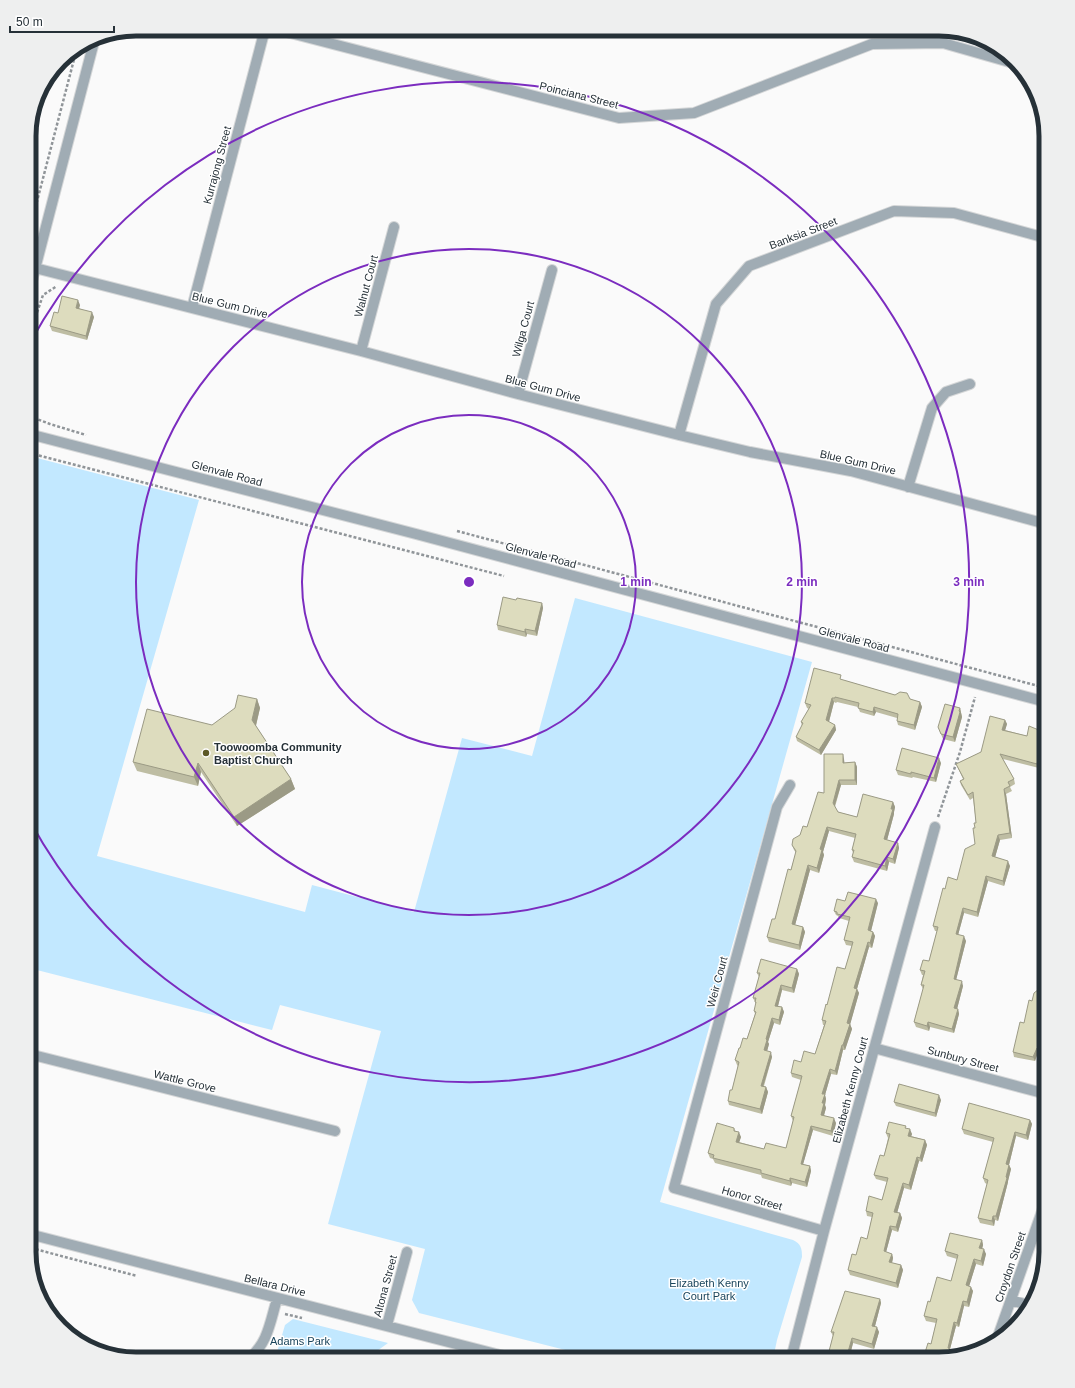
<svg xmlns="http://www.w3.org/2000/svg" width="1075" height="1388" font-family="Arial,sans-serif">
	<style>
		.green { fill: #c2e8ff }
		.lines { fill: none; stroke-linecap: round; stroke-linejoin: round }
		.minor-casing { stroke: #d4d6d7; stroke-width: 12 }
		.path { stroke: #909599; stroke-width: 2.5; stroke-dasharray: 3 2; stroke-linecap: butt }
		.minor { stroke: #a0acb4; stroke-width: 10 }
		.wall { fill: #bebda3 }
		.shaded-wall { fill: #9b9a85 }
		.building { fill: #dddcbe; stroke: #9b9a85 }
		.ring { fill: none; stroke: #7b2cbf; stroke-width: 2 }
		.poi-dot { fill: #5c5825; stroke: #fff; stroke-width: 1.5 }
		.labels { text-anchor: middle; stroke-width: 3; stroke-linejoin: round; paint-order: stroke }
		.street-label { font-size: 11px; fill: #263138; stroke: #fff }
		.poi-label { font-size: 11px; font-weight: bold; fill: #263138; stroke: #fff; text-anchor: start }
		.park-label { font-size: 11px; fill: #1a455c; stroke: #fff }
		.rim { fill: none; stroke: #263138; stroke-width: 5 }
		.centre { fill: #7b2cbf; stroke: #fff; stroke-width: 2 }
		.ring-label { font-size: 12px; text-anchor: middle; font-weight: bold; fill: #7b2cbf; stroke: #fff; stroke-width: 3; stroke-linejoin: round; paint-order: stroke }
	</style>
	<rect width="100%" height="100%" fill="#fafafa"/>
	<path class="green" d="M29,458H37L199,500L97,856L305,912L312,885L414,912L462,738L532,756L575,598L812,662L660,1202L793,1240C801,1244 802,1248 802,1257L777,1340L773,1359H601L419,1313L412,1300L425,1249L328,1224L381,1031L280,1005L272,1030L29,968Z
		M293,1319L388,1343L366,1359H275L285,1325Z"/>
	<g class="lines">
		<defs>
			<path id="minor" d="M275,29L619,118L694,113L872,44L943,43L1013,63
				M35,268L361,351L518,394L679,435L750,452L851,471L1046,524
				M29,292L95,38
				M192,308L265,29
				M361,351L394,227
				M518,394L552,270
				M29,434L416,534L1046,702
				M679,435L716,304L749,266L894,211L954,213L1046,238
				M908,487L932,408L946,392L970,384
				M790,785L777,807L674,1188L824,1231
				M874,1048L1046,1094
				M29,1054L335,1131
				M29,1234L515,1359
				M1011,1300L1031,1306
				M387,1325L407,1252
				M996,1342L1046,1200
				M248,1359C268,1344 270,1322 277,1299
				M791,1359L824,1231L935,827"/>
		</defs>
		<use href="#minor" class="minor-casing"/>
		<path class="path" d="M29,232L77,48
			M29,336L43,295L57,286
			M29,416L50,424L86,435
			M29,454L37,455L504,576
			M457,531L1046,688
			M938,817L960,752L975,697
			M31,1248L137,1276
			M285,1314L302,1318"/>
		<use href="#minor" class="minor"/>
	</g>
	<path class="wall" d="M80,305L79,308L94,317L87,340L52,331L50,326L58,313Z
		M516,600L542,603L543,608L537,636L527,634L526,637L498,630L497,625Z
		M843,680L895,695L920,702L922,707L915,730L898,725L897,721V718L876,712L874,716L860,712L858,707L837,702L836,703L834,702L829,722L835,725L836,730L821,755L797,741L796,737L802,726L801,722L809,709L807,708L805,703Z
		M257,699L260,708L256,726L291,779L295,789L237,826L201,772L198,786L137,771L133,762L212,725Z
		M960,708L962,717L955,742L943,739L938,727Z
		M1005,720L1007,724L1005,730L1027,736L1046,733V766L1040,765L1039,768L1003,759L1014,779L1015,784L1010,787L1012,791L1006,794L1012,838L1000,840L995,857L1010,866L1004,886L988,881L978,917L964,913L958,935L966,941L956,980L963,986L957,1009H958L959,1014L954,1033L930,1027L929,1031L916,1027L914,1022L923,989L921,985L923,975H922L920,970L929,961L937,931H935L933,926L945,889L957,880L975,844V828L976,823L973,798L970,800L961,785L960,781L963,779L956,764L981,752Z
		M844,759V763L855,762L857,767V785H841L835,807L838,812L857,817L893,802L895,807L894,812V814L887,840L898,843L899,848L895,864L889,862L887,871L854,862L852,857L853,853L852,850L855,838L829,831L823,852L824,855L819,873L810,870L795,925L803,927L805,932L800,950L769,942L767,937L775,919L796,853L794,850L792,845L807,827L824,793Z
		M941,763L936,782L913,777L912,778L898,775L896,770Z
		M1046,836V850H1045L1043,845Z
		M845,901L878,903L871,931L873,932L875,936L872,948L869,947L857,989L859,993L850,1024L852,1029L845,1050H843L837,1075L831,1074L825,1095L826,1099L825,1105L826,1108L824,1115L836,1123L833,1136L813,1130L803,1164L810,1166L811,1171L807,1187L792,1183L791,1186L762,1178L761,1175L715,1163L713,1159L710,1158L708,1153L734,1128L736,1132L741,1137L739,1142L764,1149L786,1148L793,1121L791,1116L801,1080L792,1077L791,1073L801,1062L815,1054L824,1025H823L822,1020L827,1005L845,969L852,946L846,945L844,940L849,921L839,918L838,916L836,915L834,911Z
		M1046,961V1054L1038,1052L1035,1061L1014,1057L1013,1052L1032,1001L1039,989Z
		M797,969L799,974L794,993L782,990L778,1006L782,1007L784,1012L780,1025L774,1023L768,1042L769,1044L767,1051L772,1057L764,1086L766,1087L768,1092L762,1114L729,1105L728,1101L732,1090L738,1066L737,1065L735,1060L740,1048L747,1039L755,1014L754,1011L756,1004L753,998L759,977L757,973Z
		M941,1100L936,1117L896,1106L894,1102Z
		M1030,1120L1032,1124L1028,1140L1016,1136L1009,1165L1011,1169L1008,1181V1182L998,1221L995,1220L994,1226L980,1223L978,1218L987,1184L985,1183L983,1178L993,1142L964,1134L962,1129Z
		M906,1128L912,1134L911,1136L925,1140L927,1145L922,1162L919,1161L911,1190L904,1188L897,1213H900L902,1218L898,1232L892,1230L886,1252L892,1254L893,1258L892,1263L901,1265L903,1270L898,1288L850,1275L848,1270L856,1255L867,1239L872,1217L867,1216L866,1211L882,1200L887,1182L876,1179L874,1175L884,1156L888,1138L886,1133Z
		M982,1240L983,1245L982,1249L986,1254L983,1266L976,1264L969,1286L973,1291L969,1307L964,1306L959,1327L956,1326L950,1349L952,1353V1355L939,1359L931,1344L936,1323L926,1321L924,1316L930,1302L951,1281L957,1259L947,1256L945,1251Z
		M880,1299L881,1303L875,1326L879,1332L874,1349L853,1343L849,1359H827L833,1336L831,1332Z"/>
	<path class="shaded-wall" d="M78,300L80,305L78,312L76,308Z
		M92,312L94,317L87,340L86,336Z
		M542,603L543,608L537,636L535,631Z
		M525,629L527,634L526,637L525,632Z
		M832,698L834,702L828,725L826,720Z
		M257,699L260,708L255,729L252,720Z
		M920,702L922,707L915,730L914,725Z
		M874,707L876,712L874,716L873,712Z
		M960,708L962,717L955,742L953,737Z
		M1005,720L1007,724L1004,734L1002,730Z
		M835,725L836,730L821,755L819,750Z
		M843,754L844,759L845,767L843,763Z
		M939,758L941,763L936,782L934,778Z
		M1038,760L1040,765L1039,768L1037,764Z
		M855,762L857,767V785L855,780Z
		M198,763L201,772L198,786L194,777Z
		M291,779L295,789L237,826L234,817Z
		M839,780L841,785L834,808L833,803Z
		M1004,789L1006,794L1012,838L1010,833Z
		M893,802L895,807L894,812V814L886,844L884,839Z
		M827,827L829,831L823,852L824,855L819,873L817,868L820,849Z
		M998,835L1000,840L994,861L992,856Z
		M898,843L899,848L895,864L893,859Z
		M887,857L889,862L887,871L885,866Z
		M1008,861L1010,866L1004,886L1003,881Z
		M808,865L810,870L794,929L792,924Z
		M986,876L988,881L978,917L977,912Z
		M876,899L878,903L870,935L868,930Z
		M963,908L964,913L957,939L956,934Z
		M803,927L805,932L800,950L799,945Z
		M873,932L875,936L872,948L870,943Z
		M964,936L966,941L955,984L954,979Z
		M868,942L869,947L857,989L859,993L850,1025V1024L852,1029L845,1050L843,1045L854,988Z
		M797,969L799,974L794,993L792,988Z
		M962,981L963,986L956,1013L954,1008Z
		M781,985L782,990L777,1010L775,1006Z
		M782,1007L784,1012L780,1025L779,1020Z
		M958,1009L959,1014L954,1033L952,1029Z
		M772,1018L774,1023L768,1042L769,1044L766,1055L764,1050L766,1039Z
		M928,1022L930,1027L929,1031L927,1026Z
		M842,1045L843,1050L837,1075L835,1071Z
		M1037,1048L1038,1052L1035,1061L1033,1057Z
		M771,1052L772,1057L762,1090L761,1086Z
		M830,1069L831,1074L825,1095L826,1099L825,1105L826,1108L823,1119L821,1115L822,1094Z
		M766,1087L768,1092L762,1114L760,1109Z
		M939,1095L941,1100L936,1117L935,1113Z
		M834,1118L836,1123L833,1136L831,1131Z
		M1030,1120L1032,1124L1028,1140L1026,1135Z
		M811,1126L813,1130L802,1168L801,1164Z
		M910,1129L912,1134L910,1140L908,1136Z
		M739,1132L741,1137L738,1146L736,1142Z
		M1015,1132L1016,1136L1008,1169L1006,1164Z
		M925,1140L927,1145L922,1162L920,1158Z
		M917,1157L919,1161L911,1190L909,1185Z
		M1009,1165L1011,1169L1008,1181V1182L998,1221L996,1216Z
		M810,1166L811,1171L807,1187L805,1182Z
		M790,1178L792,1183L791,1186L790,1181Z
		M903,1183L904,1188L896,1217L894,1212Z
		M900,1213L902,1218L898,1232L896,1227Z
		M993,1216L995,1220L994,1226L992,1221Z
		M890,1226L892,1230L885,1256L884,1251Z
		M982,1240L983,1245L981,1253L979,1248Z
		M984,1249L986,1254L983,1266L981,1261Z
		M892,1254L893,1258L891,1267L889,1262Z
		M974,1259L976,1264L968,1290L966,1285Z
		M901,1265L903,1270L898,1288L896,1283Z
		M971,1287L973,1291L969,1307L967,1302Z
		M880,1299L881,1303L874,1330L872,1326Z
		M963,1301L964,1306L959,1327L957,1323Z
		M954,1322L956,1326L950,1349L952,1353V1355L948,1356V1348Z
		M877,1327L879,1332L874,1349L872,1344Z
		M852,1338L853,1343L849,1359H846Z"/>
	<path class="building" d="M62,296L78,300L76,308L92,312L86,336L50,326L54,312L58,313Z
		M503,597L516,600L517,598L542,603L535,631L525,629V632L497,625Z
		M814,668L841,675L840,679L895,695L900,692L907,693L910,699L920,702L914,725L897,721L898,714L874,707L873,712L858,708L859,703L835,697V698H832L826,720L835,725L819,750L796,737L803,723L801,722L811,705L805,703Z
		M238,695L257,699L252,720L291,779L234,817L198,763L194,777L133,762L147,709L212,725L235,708Z
		M945,704L960,708L959,711L960,712L953,737L941,734L938,727Z
		M990,716L1005,720L1002,730L1027,736L1029,726L1046,733V762L1038,760L1037,764L1000,754L1014,779L1008,782L1010,786L1004,789L1010,833L998,835L992,856L1008,861L1003,881L986,876L977,912L963,908L956,934L964,936L954,979L962,981L954,1008L958,1009L952,1029L928,1022L927,1026L914,1022L924,985H921L925,971L920,970L923,960L929,961L938,927L933,926L943,888L945,889L948,877L957,880L965,849L975,844L973,828H975L974,823H976L973,792L968,795L960,781L964,779L956,764L981,752Z
		M902,748L939,758L934,778L911,772V774L896,770Z
		M824,754H843V763L855,762V780H839L833,803L838,812L857,817L863,794L893,802L891,809H893L884,839L898,843L893,859L887,857L885,866L852,857L854,850H852L856,834L827,827L820,849L822,850L817,868L808,865L792,924L803,927L799,945L767,937L772,919H775L788,869L791,870L796,851L792,845L793,839L800,835L803,826L807,827L818,792L824,793Z
		M1046,836V846L1043,845Z
		M848,892L876,899L868,930L873,932L870,943L868,942L854,988L857,989L847,1023L850,1024L843,1045H842L835,1071L830,1069L822,1094H825L822,1103H824L821,1115L834,1118L831,1131L811,1126L801,1164L810,1166L805,1182L790,1178V1181L761,1173V1170L713,1158L714,1155L708,1153L717,1123L734,1128V1131L739,1132L736,1142L764,1149L766,1143L786,1148L794,1117L791,1116L802,1076L791,1073L794,1060L801,1062L804,1051L815,1054L826,1021L822,1020L826,1004L827,1005L837,967L845,969L853,942L844,940L850,917L837,914V912L834,911L837,899L845,901Z
		M761,959L797,969L792,988L781,985L775,1006L782,1007L779,1020L772,1018L766,1039L767,1040L764,1050L771,1052L761,1086L766,1087L760,1109L728,1101L730,1090H732L739,1062L735,1060L739,1048H740L743,1038L747,1039L756,1012L754,1011L756,1002H755L756,998H753L760,973H757Z
		M1046,961V1047L1045,1050L1037,1048L1033,1057L1013,1052L1020,1022L1024,1023L1029,1000L1032,1001L1034,993L1039,989Z
		M899,1084L939,1095L935,1113L894,1102Z
		M969,1103L1030,1120L1026,1135L1015,1132L1006,1164L1009,1165L1006,1177L1007,1178L996,1216H993L992,1221L978,1218L988,1180L983,1178L994,1138L962,1129Z
		M889,1122L906,1126L905,1128L910,1129L908,1136L925,1140L920,1158L917,1157L909,1185L903,1183L894,1212L900,1213L896,1227L890,1226L884,1251L892,1254L889,1262L901,1265L896,1283L848,1270L852,1254L856,1255L861,1237L867,1239L873,1213L866,1211L869,1196L882,1200L888,1178L874,1175L880,1155L884,1156L890,1134L886,1133Z
		M950,1233L982,1240L979,1248L984,1249L981,1261L974,1259L966,1285L971,1287L967,1302L963,1301L957,1323L954,1322L948,1348L950,1349L948,1356L942,1358H940L939,1359H923L928,1343L931,1344L937,1319L924,1316L928,1301L930,1302L937,1277L951,1281L958,1255L945,1251Z
		M845,1291L880,1299L872,1326L877,1327L872,1344L852,1338L846,1359H827L834,1332H831Z"/>
	<g class="ring">
		<circle cx="469" cy="582" r="167"/>
		<circle cx="469" cy="582" r="333"/>
		<path d="M30 343A500 500 0 1 1 30 821"/>
	</g>
	<circle class="poi-dot" cx="206" cy="753" r="4"/>
	<g class="labels">
		<g class="street-label">
			<text transform="translate(579 95) rotate(14)" y="4">Poinciana Street</text>
			<text transform="translate(217 165) rotate(-75)" y="4">Kurrajong Street</text>
			<text transform="translate(803 233) rotate(-21)" y="4">Banksia Street</text>
			<text transform="translate(366 286) rotate(-75)" y="4">Walnut Court</text>
			<text transform="translate(230 305) rotate(14)" y="4">Blue Gum Drive</text>
			<text transform="translate(523 329) rotate(-75)" y="4">Wilga Court</text>
			<text transform="translate(543 388) rotate(15)" y="4">Blue Gum Drive</text>
			<text transform="translate(858 462) rotate(13)" y="4">Blue Gum Drive</text>
			<text transform="translate(227 473) rotate(15)" y="4">Glenvale Road</text>
			<text transform="translate(541 555) rotate(15)" y="4">Glenvale Road</text>
			<text transform="translate(854 639) rotate(15)" y="4">Glenvale Road</text>
			<text transform="translate(717 982) rotate(-75)" y="4">Weir Court</text>
			<text transform="translate(963 1059) rotate(15)" y="4">Sunbury Street</text>
			<text transform="translate(185 1081) rotate(14)" y="4">Wattle Grove</text>
			<text transform="translate(850 1090) rotate(-75)" y="4">Elizabeth Kenny Court</text>
			<text transform="translate(752 1198) rotate(16)" y="4">Honor Street</text>
			<text transform="translate(1010 1267) rotate(-71)" y="4">Croydon Street</text>
			<text transform="translate(275 1285) rotate(14)" y="4">Bellara Drive</text>
			<text transform="translate(385 1286) rotate(-75)" y="4">Altona Street</text>
		</g>
		<g class="poi-label">
			<text x="214" y="751">Toowoomba Community<tspan x="214" dy="13">Baptist Church</tspan></text>
		</g>
		<g class="park-label">
			<text x="709" y="1287">Elizabeth Kenny<tspan x="709" dy="13">Court Park</tspan></text>
			<text x="300" y="1345">Adams Park</text>
		</g>
	</g>
	<path d="M0 0H1075V1388H0ZM136 36H939A100 100 0 0 1 1039 136V1252A100 100 0 0 1 939 1352H136A100 100 0 0 1 36 1252V136A100 100 0 0 1 136 36Z" fill="#eeefef" fill-rule="evenodd"/>
	<path class="rim" d="M136 36H939A100 100 0 0 1 1039 136V1252A100 100 0 0 1 939 1352H136A100 100 0 0 1 36 1252V136A100 100 0 0 1 136 36Z"/>
	<circle cx="469" cy="582" r="6" class="centre"/>
	<g class="ring-label">
		<text x="636" y="586">1 min</text>
		<text x="802" y="586">2 min</text>
		<text x="969" y="586">3 min</text>
	</g>
	<path d="M10 26v6h104v-6" fill="none" stroke="#263138" stroke-width="2"/>
	<text x="16" y="26" font-size="12" fill="#263138" stroke="#ffffff" stroke-width="3" paint-order="stroke">50 m</text>
</svg>
